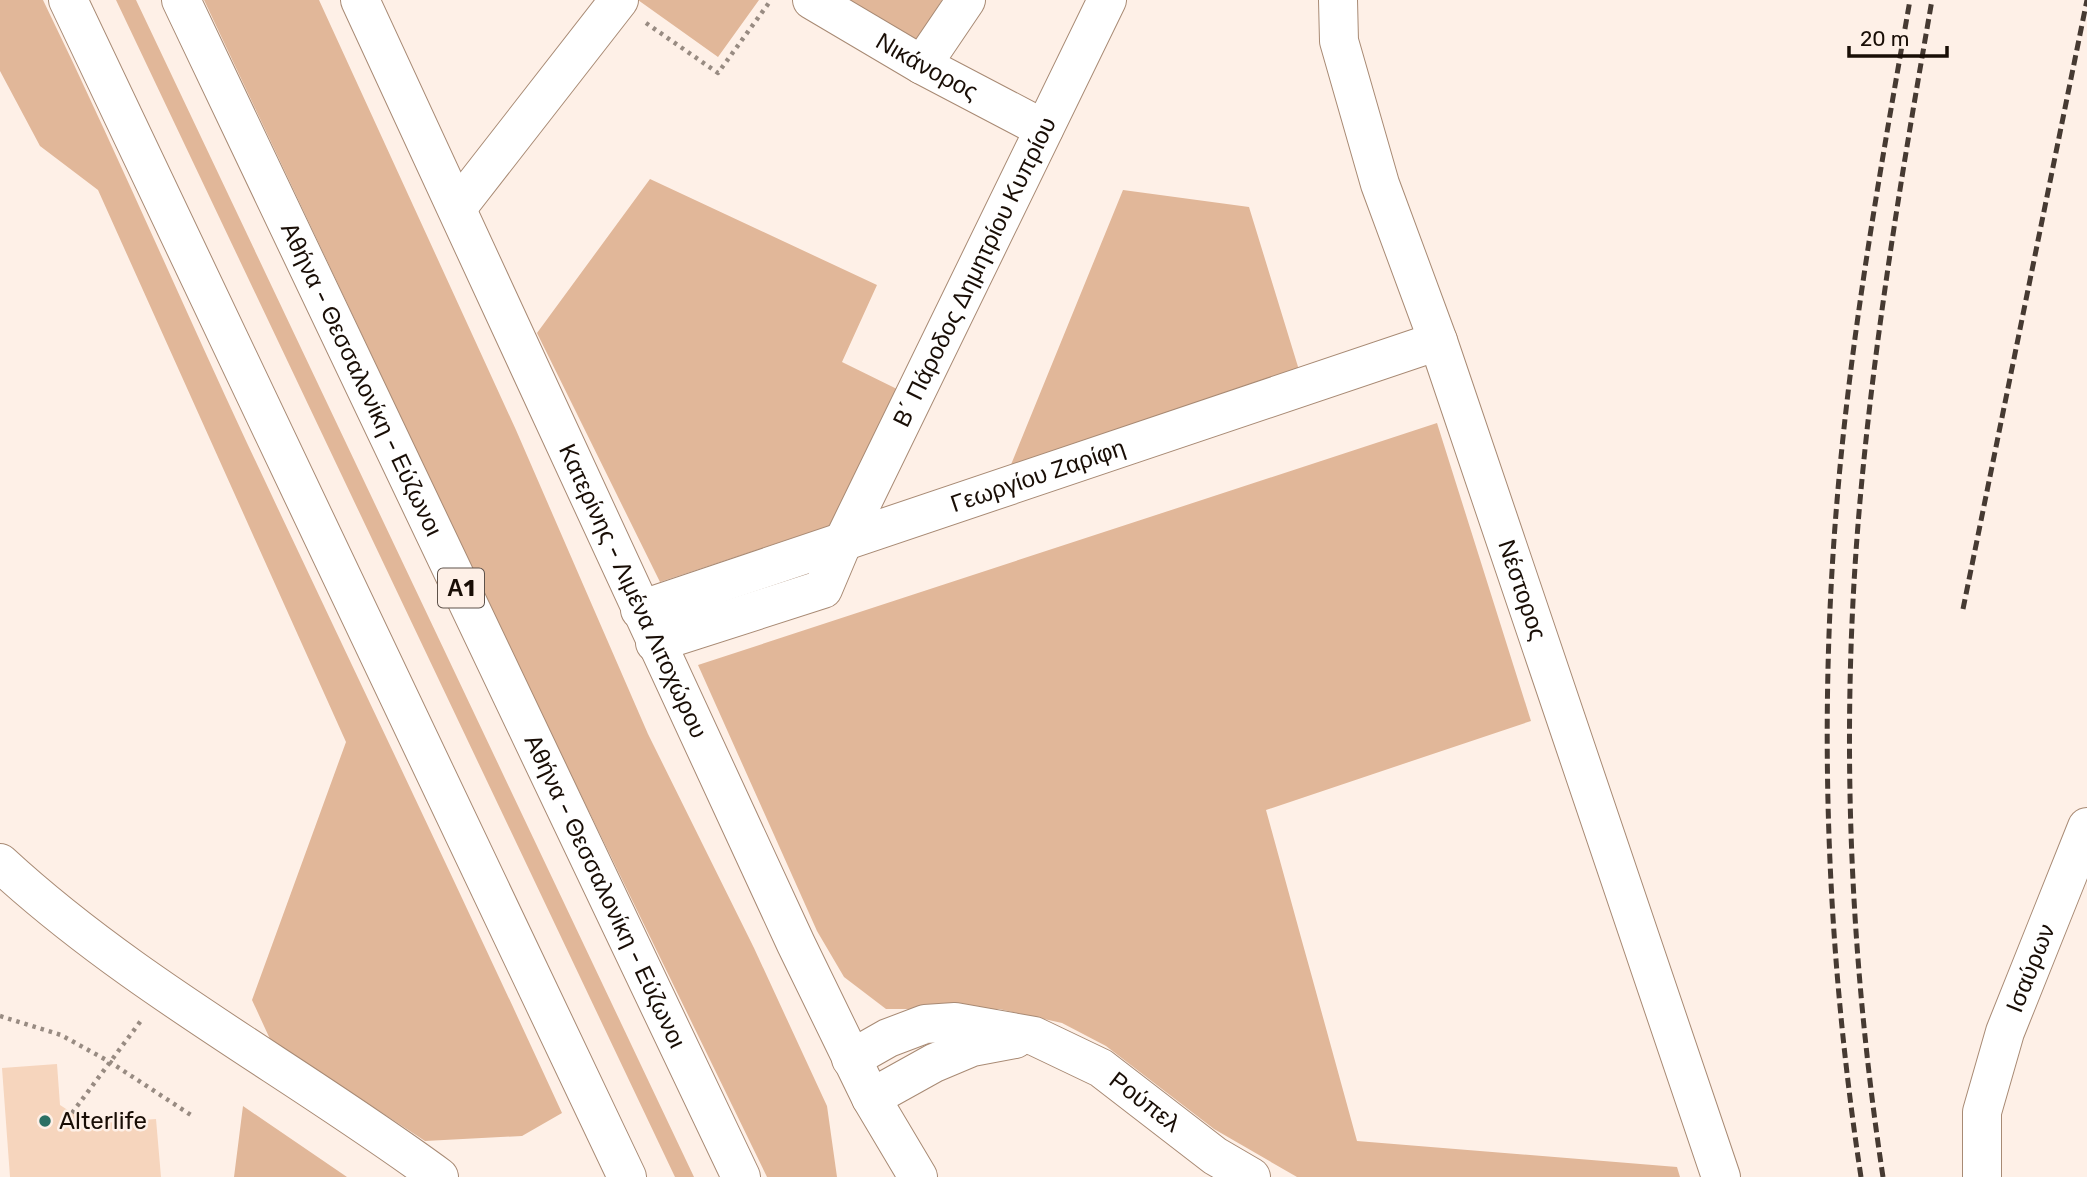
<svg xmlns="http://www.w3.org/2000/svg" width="2087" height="1177" font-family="Rubik,sans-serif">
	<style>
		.green { fill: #e1b799 }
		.building { fill: #f6d5bd }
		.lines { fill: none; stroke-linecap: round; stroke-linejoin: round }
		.street-casing { stroke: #a88a74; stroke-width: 40 }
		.secondary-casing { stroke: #a88a74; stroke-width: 40 }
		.highway-casing { stroke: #a88a74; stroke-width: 40 }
		.path { stroke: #988b82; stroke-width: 4.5; stroke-dasharray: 3.5 5; stroke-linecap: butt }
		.street { stroke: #fff; stroke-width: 38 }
		.secondary { stroke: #fff; stroke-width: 38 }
		.highway { stroke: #fff; stroke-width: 38 }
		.rail { stroke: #463a32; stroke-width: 5; stroke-dasharray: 10 5; stroke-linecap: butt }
		.poi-dot { fill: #2b7064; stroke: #fef0e7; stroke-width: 2.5 }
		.labels { text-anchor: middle; stroke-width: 5; stroke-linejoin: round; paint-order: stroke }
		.shield { fill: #fef0e7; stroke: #5e524a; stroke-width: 2 }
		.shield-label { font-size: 23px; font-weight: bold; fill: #190e06 }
		.street-label { font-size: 24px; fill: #190e06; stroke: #fef0e7 }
		.poi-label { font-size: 24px; fill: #190e06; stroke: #fef0e7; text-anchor: start }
	</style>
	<rect width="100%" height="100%" fill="#fef0e7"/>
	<path class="green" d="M0,0H43C114,146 178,295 247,443C352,666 459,889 562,1113L522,1136L425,1141L270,1039L252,1000L346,742L98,190L40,146L0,71Z
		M116,0H136L694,1177H675Z
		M204,0H319L516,430L648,734L754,948L827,1106L837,1177H767L522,674Z
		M638,0H759L718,57Z
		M847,0H942L916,42Z
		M650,179L877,285L842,362L901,391L838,523L660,582L537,333Z
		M1123,190L1249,207L1299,370L1010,467Z
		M1437,423L1531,721L1266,810L1357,1141L1677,1167L1680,1177H1297L1214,1129L1106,1046L1062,1023L999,1009H886L844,977L817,931L698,665Z
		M243,1106L347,1177H234Z"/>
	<path class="building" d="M57,1064L60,1105L89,1124L156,1119L161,1177H10L2,1068Z"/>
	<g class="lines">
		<defs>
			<g id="street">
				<path id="s1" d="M812,0L922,65L1044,129"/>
				<path id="s2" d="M1338,0L1339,41L1380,184L1438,341L1721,1177"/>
				<path d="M922,65L966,0"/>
				<path d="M457,208L619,0"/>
				<path id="s3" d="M640,610L1438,341"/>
				<path id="s4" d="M655,643L823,589L842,544L1107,0"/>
				<path id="s5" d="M1982,1177V1112L2005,1032L2087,827"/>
			</g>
			<g id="secondary">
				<path id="s6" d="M360,0L796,944L871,1098L918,1177"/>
				<path d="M0,863C132,985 294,1070 439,1177"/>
				<path id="s7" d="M851,1059L888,1038L925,1024L955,1022L1034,1036L1101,1068L1215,1156L1251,1177"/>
				<path d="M871,1098L934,1063L972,1047L1015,1039"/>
			</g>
			<g id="highway">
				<path d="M68,0L627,1177"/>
				<path id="s8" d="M181,0L741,1177"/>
			</g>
		</defs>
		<use href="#street" class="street-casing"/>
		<use href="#secondary" class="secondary-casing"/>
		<use href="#highway" class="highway-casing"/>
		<path class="path" d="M646,23L718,73L771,0
			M0,1016L61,1035L110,1062L194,1117
			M72,1113L143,1018"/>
		<use href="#street" class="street"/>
		<use href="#secondary" class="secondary"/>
		<use href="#highway" class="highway"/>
		<path class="rail" d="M1963,609L2087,0
			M1861,1177C1827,954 1818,726 1837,501C1851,332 1881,166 1910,0
			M1883,1177C1849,953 1840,726 1860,501C1875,332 1903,166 1932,0"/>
	</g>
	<circle class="poi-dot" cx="45" cy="1121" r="7"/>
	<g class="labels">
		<rect class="shield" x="438" y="568.5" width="46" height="39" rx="5"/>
		<g class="shield-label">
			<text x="461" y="596">Α1</text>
		</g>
		<g class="street-label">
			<text dy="8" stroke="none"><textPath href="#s1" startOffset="133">Νικάνορος</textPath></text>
			<text dy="8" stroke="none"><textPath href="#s4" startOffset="528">Β΄ Πάροδος Δημητρίου Κυπρίου</textPath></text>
			<text dy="8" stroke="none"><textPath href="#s8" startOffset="420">Αθήνα - Θεσσαλονίκη - Εύζωνοι</textPath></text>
			<text dy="8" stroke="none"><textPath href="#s3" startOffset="420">Γεωργίου Ζαρίφη</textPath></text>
			<text dy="8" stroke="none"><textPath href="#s2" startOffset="620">Νέστορος</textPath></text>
			<text dy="8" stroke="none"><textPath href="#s6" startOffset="651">Κατερίνης - Λιμένα Λιτοχώρου</textPath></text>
			<text dy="8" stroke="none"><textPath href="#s8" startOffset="987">Αθήνα - Θεσσαλονίκη - Εύζωνοι</textPath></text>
			<text dy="8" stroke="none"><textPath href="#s5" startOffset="217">Ισαύρων</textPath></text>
			<text dy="8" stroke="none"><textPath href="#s7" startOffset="322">Ρούπελ</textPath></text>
		</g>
		<g class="poi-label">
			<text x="59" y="1129">Alterlife</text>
		</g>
	</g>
	<path d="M1849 46v10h98v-10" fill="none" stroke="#190e06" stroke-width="3.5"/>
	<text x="1860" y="46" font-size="21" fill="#190e06" stroke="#fef0e7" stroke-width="5" paint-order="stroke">20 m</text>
</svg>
